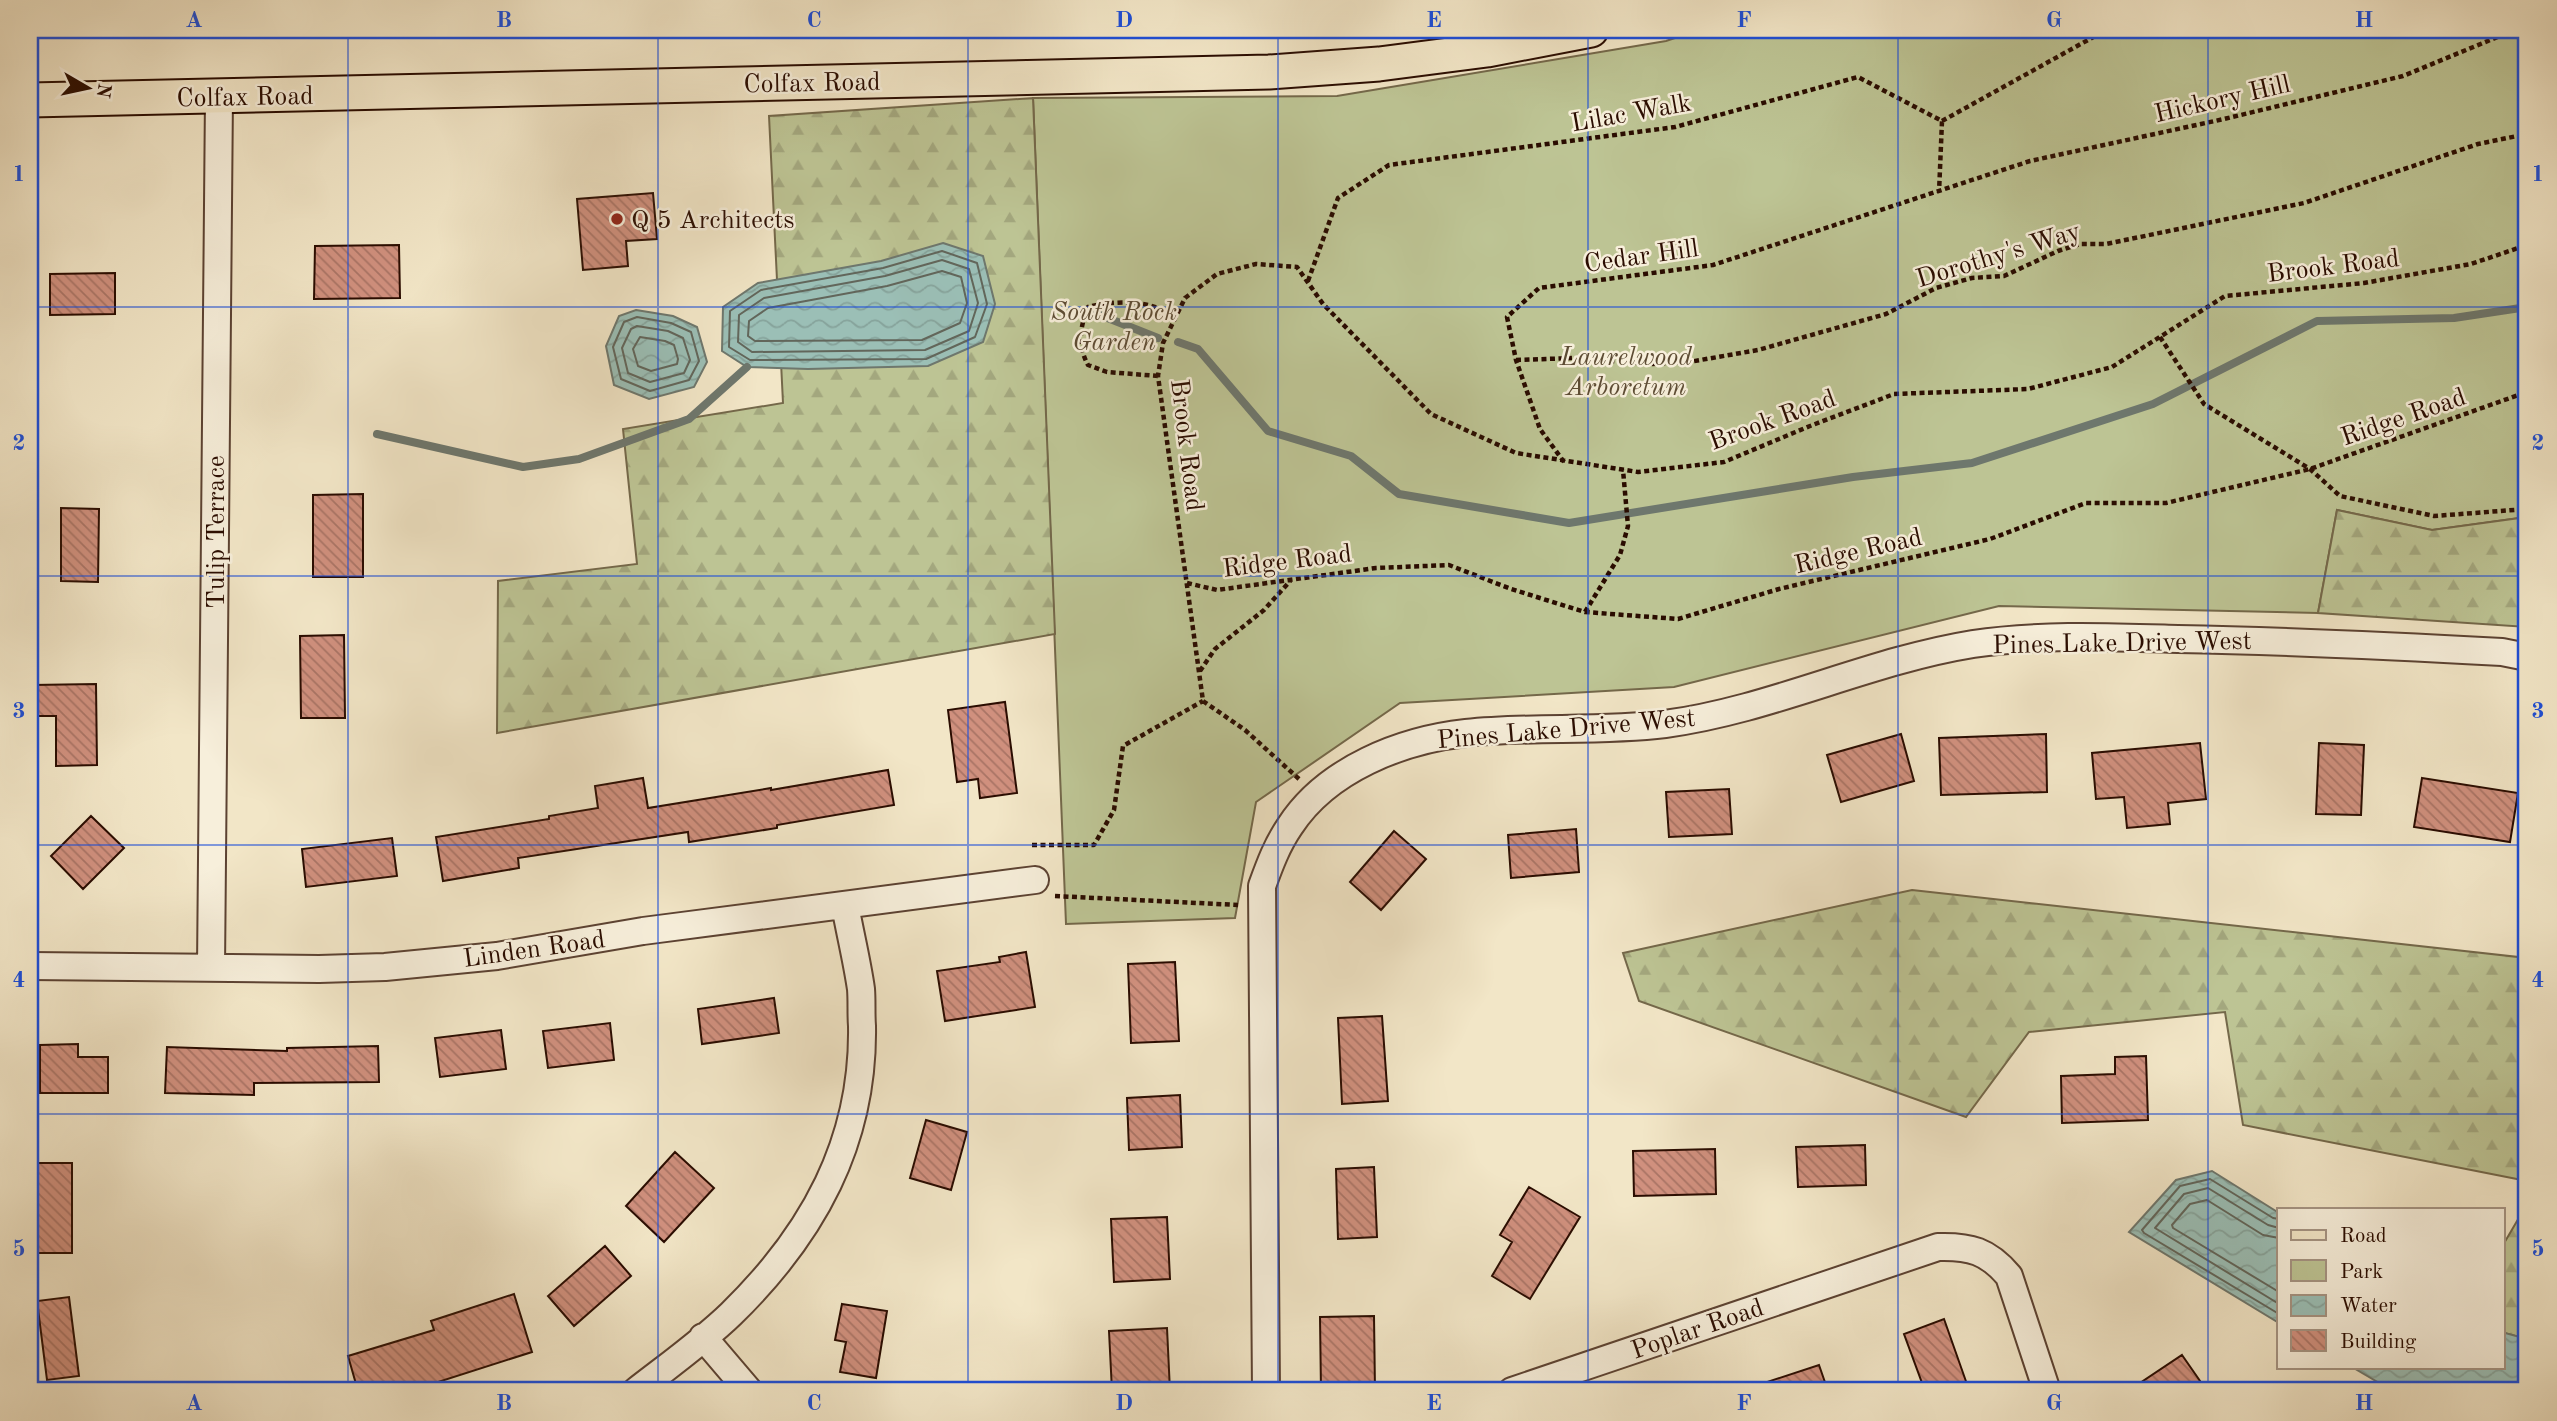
<svg xmlns="http://www.w3.org/2000/svg" width="2557" height="1421" font-family="'Old Standard TT',serif">
	<style>
		.green { fill: #bdc494; stroke: #74684a; stroke-width: 2 }
		.forest { fill: url(#forest-firs); stroke: #74684a; stroke-width: 2 }
		.water { fill: url(#water-waves); stroke: #6e776d; stroke-width: 2 }
		.lines { fill: none; stroke-linecap: round; stroke-linejoin: round }
		.shore { stroke: #62665b; stroke-width: 2 }
		.stream { stroke: #6e776d; stroke-width: 8 }
		.building { fill: url(#building-back-hatch); stroke: #2a0c00; stroke-width: 2 }
		.minor-casing { stroke: #5c4232; stroke-width: 30 }
		.major-casing { stroke: #2a0c00; stroke-width: 37 }
		.path { stroke: #2a0c00; stroke-width: 4.5; stroke-dasharray: 5 3.5; stroke-linecap: butt }
		.minor { stroke: #f7efdb; stroke-width: 26 }
		.major { stroke: #f2e6c7; stroke-width: 33 }
		.grid { fill: none; stroke: #1d4ed8; stroke-width: 2; stroke-opacity: 0.55 }
		.poi-dot { fill: #8f2418; stroke: #f7efdb; stroke-width: 2.5 }
		.labels { text-anchor: middle; stroke-width: 5; stroke-linejoin: round; paint-order: stroke }
		.street-label { font-size: 26px; fill: #2a0c00; stroke: #f7efdb }
		.poi-label { font-size: 26px; fill: #2a0c00; stroke: #f7efdb; text-anchor: start }
		.park-label { font-size: 26px; font-style: italic; fill: #5d4c34; stroke: #f7efdb }
		.neatline { fill: none; stroke: #1d4ed8; stroke-width: 2.5 }
		.grid-label { font-size: 23px; text-anchor: middle; font-weight: bold; fill: #1d4ed8 }
	</style>
	<defs>
		<pattern id="forest-firs" width="22" height="20" patternUnits="userSpaceOnUse" patternTransform="scale(1.75)"><rect width="22" height="20" fill="#bdc494"/><path d="M5 1l3.5 6h-7zM16 11l3.5 6h-7z" fill="#a3a77e"/></pattern>
		<pattern id="water-waves" width="16" height="10" patternUnits="userSpaceOnUse" patternTransform="scale(1.75)"><rect width="16" height="10" fill="#9bbfb6"/><path d="M0 5q4-4 8 0t8 0" fill="none" stroke="#86a39b"/></pattern>
		<pattern id="building-back-hatch" width="6" height="6" patternUnits="userSpaceOnUse" patternTransform="scale(1.75)"><rect width="6" height="6" fill="#d0907e"/><path d="M-1 5l2 2M0 0l6 6M5-1l2 2" fill="none" stroke="#a97465"/></pattern>
	</defs>
	<rect width="100%" height="100%" fill="#f2e6c7"/>
	<filter id="stains"><feTurbulence type="fractalNoise" baseFrequency=".00286" numOctaves="4"/><feColorMatrix values="0 0 0 0 .2 0 0 0 0 .09 0 0 0 0 .02 0 0 0 .5 -.17"/></filter>
	<radialGradient id="worn" r=".72"><stop offset=".6" stop-color="#630" stop-opacity="0"/><stop offset="1" stop-color="#630" stop-opacity=".3"/></radialGradient>
	<path class="green" d="M1699,30H2527V517L2432,530L2337,510L2318,613L1999,606L1674,687L1400,703L1256,802L1235,918L1066,924L1033,98L1337,96L1666,41Z"/>
	<path class="forest" d="M1033,98L1055,634L497,733L498,581L637,564L623,429L783,403L769,116Z
		M2337,510L2432,530L2527,517V627L2318,613Z
		M1912,890L2527,958V1181L2243,1125L2225,1012L2029,1032L1966,1117L1639,1001L1623,953Z
		M2527,1204V1339L2504,1333L2503,1328V1245Z"/>
	<path class="water" d="M943,243L983,256L995,304L983,342L928,366L808,369L747,367L722,351L723,307L758,283L881,261Z
		M636,310L673,316L697,327L707,362L694,387L649,399L614,385L606,346L619,316Z
		M2212,1171L2279,1213V1323L2129,1232L2176,1180Z
		M2503,1328L2505,1333L2527,1339V1391H2393L2352,1367H2503Z"/>
	<g class="lines">
		<path class="shore" d="M942,251L977,263L987,304L975,337L926,359L750,360L729,347L730,311L761,290L883,268Z
			M942,260L969,269L978,303L969,331L925,350L752,352L738,342L739,315L764,298L885,276Z
			M942,271L961,277L967,303L960,323L922,340L755,341L748,336L749,321L768,308L887,286Z
			M637,317L671,323L691,332L699,361L689,380L650,391L621,379L613,347L624,322Z
			M637,326L668,331L683,338L690,360L684,373L650,382L628,373L622,348L631,329Z
			M640,337L665,341L674,345L678,359L677,364L651,371L638,366L633,349Z
			M2279,1219L2273,1218L2210,1179L2180,1186L2142,1230L2144,1233L2279,1314
			M2279,1228L2268,1225L2208,1188L2184,1194L2155,1228L2279,1304
			M2279,1238L2263,1235L2207,1200L2190,1204L2172,1225L2173,1228L2279,1292"/>
		<path class="stream" d="M1090,311L1158,338
			M1178,342L1198,349L1268,431L1351,456L1399,494L1569,523L1853,477L1972,463L2153,404L2317,321L2454,318L2527,307
			M377,434L523,467L579,459L689,419L747,367"/>
	</g>
	<path class="building" d="M653,193L657,239L626,241L628,266L583,270L577,199Z
		M399,245L400,298L314,299L315,246Z
		M115,273V314L50,315V274Z
		M363,494V577H313V495Z
		M61,508L99,509L98,582L61,581Z
		M344,635L345,718H301L300,636Z
		M96,684L97,765L56,766V716H33L32,685Z
		M1005,702L1017,793L980,798L978,779L957,782L948,710Z
		M1901,734L1914,781L1841,802L1827,755Z
		M2046,734L2047,792L1941,795L1939,738Z
		M2200,743L2206,799L2168,803L2170,824L2127,828L2124,797L2096,799L2092,753Z
		M2319,743L2364,745L2361,815L2316,814Z
		M888,770L894,805L777,825V828L689,842L688,832L518,858L519,868L443,881L436,837L549,819V816L598,808L595,786L643,778L648,808L771,788V790Z
		M2422,778L2518,793L2510,842L2414,827Z
		M1729,789L1732,834L1669,837L1666,792Z
		M91,816L124,848L83,889L51,856Z
		M1576,829L1579,872L1511,878L1508,835Z
		M1394,831L1426,859L1381,910L1350,882Z
		M392,838L397,876L306,887L302,849Z
		M1026,952L1035,1007L945,1021L937,971L1000,962L999,957Z
		M1175,962L1179,1041L1131,1043L1128,964Z
		M774,998L779,1033L702,1044L698,1009Z
		M1382,1016L1388,1101L1342,1104L1338,1018Z
		M610,1023L614,1060L548,1068L543,1031Z
		M501,1030L506,1069L440,1077L435,1038Z
		M78,1044V1057H108V1093H40V1045Z
		M378,1046L379,1082L254,1083V1095L165,1093L167,1047L287,1051V1048Z
		M2146,1056L2148,1120L2062,1123L2061,1076L2115,1074V1057Z
		M1180,1095L1182,1147L1129,1150L1127,1098Z
		M926,1120L967,1132L951,1190L910,1178Z
		M1865,1145L1866,1185L1798,1187L1796,1147Z
		M1715,1149L1716,1194L1634,1196L1633,1151Z
		M675,1152L714,1188L664,1242L626,1206Z
		M36,1163H72V1253H36Z
		M1374,1167L1377,1237L1338,1239L1336,1169Z
		M1529,1187L1580,1217L1530,1299L1492,1276L1512,1242L1500,1235Z
		M1167,1217L1170,1279L1114,1282L1111,1219Z
		M605,1246L631,1276L574,1326L548,1296Z
		M514,1294L532,1352L410,1391H358L348,1356L434,1330L431,1321Z
		M69,1297L79,1376L47,1380L37,1301Z
		M842,1304L887,1311L876,1378L840,1372L846,1342L835,1340Z
		M1374,1316L1375,1391H1321L1320,1317Z
		M1944,1319L1968,1387L1956,1391H1925L1904,1334Z
		M1167,1328L1170,1391H1112L1109,1331Z
		M2182,1355L2207,1391H2128Z
		M1819,1365L1828,1391H1752V1387Z"/>
	<g class="lines">
		<defs>
			<path id="minor" d="M30,966L319,969L385,967L497,956L643,931L1035,880
				M211,968L219,96
				M703,1337L749,1391
				M636,1391C668,1366 702,1342 731,1314C813,1234 864,1142 862,1026C861,1014 862,1001 861,989C857,961 850,933 845,905
				M1266,1391L1262,886C1270,864 1277,845 1290,826C1327,769 1402,740 1466,733C1532,726 1599,732 1665,724C1770,710 1868,661 1973,644C2040,634 2110,637 2178,639C2286,641 2394,646 2502,652L2527,657
				M1512,1391L1938,1247C1970,1246 1988,1251 2009,1276L2047,1391"/>
			<path id="major" d="M30,100L1269,72L1379,64L1487,50L1591,30"/>
		</defs>
		<use href="#minor" class="minor-casing"/>
		<use href="#major" class="major-casing"/>
		<path class="path" d="M1942,121L2106,30
			M1308,281L1338,198L1389,165L1675,127L1858,77L1942,121L1939,193
			M2160,337L2204,404L2310,469L2340,496L2434,516L2527,509
			M1516,360L1575,358L1650,364L1689,362L1758,350L1886,314L1936,288L1972,278L2004,276L2058,251L2080,244H2106L2304,203L2478,144L2527,134
			M1158,376L1107,372L1088,365C1077,344 1080,328 1088,307C1107,302 1136,300 1155,307C1162,309 1169,315 1175,319
			M1564,462L1540,429L1516,360L1507,317L1539,288L1713,265L2030,161L2224,119L2403,76L2500,36L2509,30
			M1187,583L1217,590L1376,568L1449,565L1511,589L1585,612L1678,619L1779,589L1990,539L2086,503H2166L2310,469L2527,392
			M1585,612L1620,555L1628,526L1623,470
			M1200,671L1215,649L1264,610L1291,580
			M1299,779L1245,730L1203,701L1158,376L1163,343L1185,298L1217,274L1256,264L1297,267L1323,304L1431,414L1516,453L1638,472L1724,462L1810,426L1894,394L2028,389L2112,367L2225,296L2364,283L2471,264L2527,245
			M1032,845H1094L1114,810L1123,746L1203,701
			M1055,896L1238,905"/>
		<use href="#minor" class="minor"/>
		<use href="#major" class="major"/>
	</g>
	<path class="grid" d="M348,30V1391M658,30V1391M968,30V1391M1278,30V1391M1588,30V1391M1898,30V1391M2208,30V1391M30,307H2527M30,576H2527M30,845H2527M30,1114H2527"/>
	<circle class="poi-dot" cx="617" cy="219" r="7"/>
	<g class="labels">
		<g class="street-label">
			<text transform="translate(812 82) rotate(-1)" y="9">Colfax Road</text>
			<text transform="translate(245 96) rotate(-1)" y="9">Colfax Road</text>
			<text transform="translate(2222 98) rotate(-13)" y="9">Hickory Hill</text>
			<text transform="translate(1631 112) rotate(-10)" y="9">Lilac Walk</text>
			<text transform="translate(1998 254) rotate(-17)" y="9">Dorothy's Way</text>
			<text transform="translate(1641 255) rotate(-8)" y="9">Cedar Hill</text>
			<text transform="translate(2333 265) rotate(-7)" y="9">Brook Road</text>
			<text transform="translate(2403 416) rotate(-19)" y="9">Ridge Road</text>
			<text transform="translate(1772 419) rotate(-20)" y="9">Brook Road</text>
			<text transform="translate(1188 445) rotate(83)" y="9">Brook Road</text>
			<text transform="translate(215 532) rotate(-90)" y="9">Tulip Terrace</text>
			<text transform="translate(1858 550) rotate(-13)" y="9">Ridge Road</text>
			<text transform="translate(1287 560) rotate(-7)" y="9">Ridge Road</text>
			<text transform="translate(2122 642) rotate(-1)" y="9">Pines Lake Drive West</text>
			<text transform="translate(1566 728) rotate(-5)" y="9">Pines Lake Drive West</text>
			<text transform="translate(534 948) rotate(-8)" y="9">Linden Road</text>
			<text transform="translate(1697 1328) rotate(-19)" y="9">Poplar Road</text>
		</g>
		<g class="poi-label">
			<text x="631" y="228">Q 5 Architects</text>
		</g>
		<g class="park-label">
			<text x="1114" y="320">South Rock<tspan x="1114" dy="30">Garden</tspan></text>
			<text x="1626" y="365">Laurelwood<tspan x="1626" dy="30">Arboretum</tspan></text>
		</g>
	</g>
	<rect width="2557" height="1421" fill="none" stroke="#f2e6c7" stroke-width="77"/>
	<rect x="2277" y="1208" width="228" height="161" fill="#f7efdb" stroke="#a59483" stroke-width="2"/>
	<rect x="2291" y="1230" width="35" height="10" fill="#f2e6c7" stroke="#a59483" stroke-width="2"/>
	<text x="2340" y="1242" font-size="21" fill="#2a0c00">Road</text>
	<rect x="2291" y="1260" width="35" height="21" fill="#bdc494" stroke="#a59483" stroke-width="2"/>
	<text x="2340" y="1278" font-size="21" fill="#2a0c00">Park</text>
	<rect x="2291" y="1295" width="35" height="21" fill="url(#water-waves)" stroke="#a59483" stroke-width="2"/>
	<text x="2340" y="1312" font-size="21" fill="#2a0c00">Water</text>
	<rect x="2291" y="1330" width="35" height="21" fill="url(#building-back-hatch)" stroke="#a59483" stroke-width="2"/>
	<text x="2340" y="1348" font-size="21" fill="#2a0c00">Building</text>
	<g transform="translate(88 88) rotate(99)" stroke="#f7efdb" stroke-width="5" paint-order="stroke">
	<path d="M0-5L12 26L0 18L-12 26Z" fill="#2a0c00"/>
	<text y="-10" font-size="19" font-weight="bold" text-anchor="middle" fill="#2a0c00">N</text>
	</g>
	<rect x="38" y="38" width="2480" height="1344" class="neatline"/>
	<g class="grid-label">
		<text x="194" y="27">A</text>
		<text x="504" y="27">B</text>
		<text x="814" y="27">C</text>
		<text x="1124" y="27">D</text>
		<text x="1434" y="27">E</text>
		<text x="1744" y="27">F</text>
		<text x="2054" y="27">G</text>
		<text x="2364" y="27">H</text>
		<text x="19" y="181">1</text>
		<text x="2538" y="181">1</text>
		<text x="19" y="450">2</text>
		<text x="2538" y="450">2</text>
		<text x="19" y="718">3</text>
		<text x="2538" y="718">3</text>
		<text x="19" y="987">4</text>
		<text x="2538" y="987">4</text>
		<text x="19" y="1256">5</text>
		<text x="2538" y="1256">5</text>
		<text x="194" y="1410">A</text>
		<text x="504" y="1410">B</text>
		<text x="814" y="1410">C</text>
		<text x="1124" y="1410">D</text>
		<text x="1434" y="1410">E</text>
		<text x="1744" y="1410">F</text>
		<text x="2054" y="1410">G</text>
		<text x="2364" y="1410">H</text>
	</g>
	<rect width="100%" height="100%" filter="url(#stains)"/>
	<rect width="100%" height="100%" fill="url(#worn)"/>
</svg>
